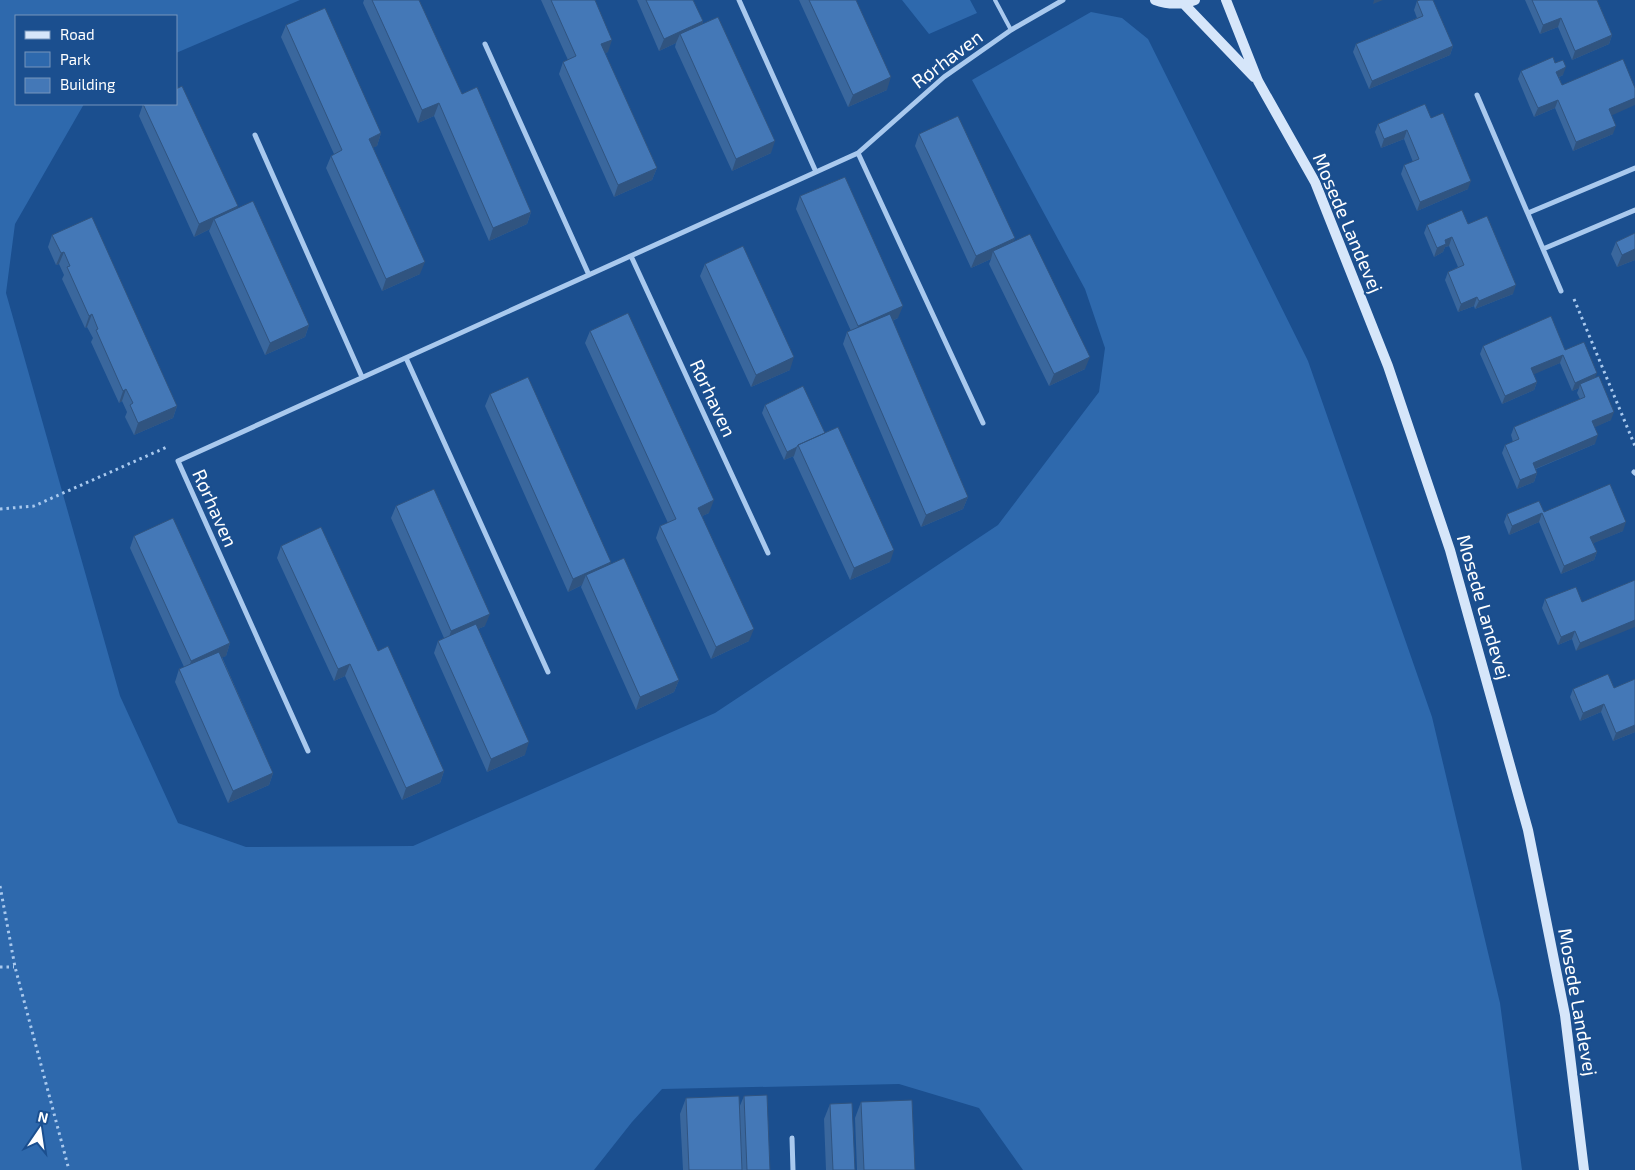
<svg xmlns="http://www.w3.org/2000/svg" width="1635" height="1170" font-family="'Exo 2',sans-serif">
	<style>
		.green { fill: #2e69ad }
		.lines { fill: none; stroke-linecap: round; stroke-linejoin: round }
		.path { stroke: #a9c9ee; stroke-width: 3; stroke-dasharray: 2.5 4; stroke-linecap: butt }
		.lane { stroke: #a9c9ee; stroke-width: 4 }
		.street { stroke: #a9c9ee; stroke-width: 5 }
		.secondary { stroke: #d6e6fa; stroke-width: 10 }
		.wall { fill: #3a679d }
		.shaded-wall { fill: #305480 }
		.building { fill: #4478b7; stroke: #305480 }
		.labels { text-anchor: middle; stroke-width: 4.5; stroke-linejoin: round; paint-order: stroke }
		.street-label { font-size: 19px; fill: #fff; stroke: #1b4f8f }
	</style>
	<rect width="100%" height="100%" fill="#1b4f8f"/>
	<path class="green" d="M0,0H300L176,53V16H16V104H84L15,224L6,293L120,696L178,823L246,847L413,846L715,713L998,525L1099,392L1105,348L1085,289L972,80L1091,12L1122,18L1148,39L1308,361L1432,717L1500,1003L1522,1170H1023L979,1108L899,1084L662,1089L632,1122L594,1170H0Z
		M902,0H970L977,13L929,34Z"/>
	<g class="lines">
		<path class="path" d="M1574,299L1635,446
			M0,509L34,506L167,447
			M0,886L15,967L69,1170
			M0,967H14"/>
		<path class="lane" d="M995,0L1011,30"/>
		<path class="street" d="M739,0L816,172
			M485,44L589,275
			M1477,95L1561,291
			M255,135L362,377
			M858,153L983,423
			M1528,213L1635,168
			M1543,249L1635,210
			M631,256L768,553
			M406,358L548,672
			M1634,472L1635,473
			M308,751L178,461L858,153L944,77L1011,30L1063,0
			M792,1138L793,1170"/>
		<path class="secondary" d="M1155,0C1169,5 1181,5 1195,0
			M1226,0L1258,81L1315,182L1388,366L1450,550L1528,830L1565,1015L1584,1170
			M1184,4L1254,77"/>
	</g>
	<path class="wall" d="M364,0H419L462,94L531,212L527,224L489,241L434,116L418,123L363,3Z
		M541,0H595L608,52L605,53L657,168L652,180L614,197L559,74L563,62L568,60Z
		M637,0H693L703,21L702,24L771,153L732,171L675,47L676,43L659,51Z
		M799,0H856L887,90L848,107Z
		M1525,0H1597L1612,35L1609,44L1572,60L1558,27L1540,34Z
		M1417,1L1453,46L1450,55L1369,89L1353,52L1356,44L1417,18L1414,10Z
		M286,25L381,133L377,146L373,147L420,274L382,291L326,168L331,156L334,154L281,37Z
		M1555,63L1563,75L1559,77L1562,85L1611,115L1613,134L1573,151L1555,108L1534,117L1518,79L1521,71Z
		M143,104L237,209L309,325L305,337L265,355L209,231L210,229L194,237L139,116Z
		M1431,118L1468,189L1417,211L1401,174L1404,165L1413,162L1404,139L1381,148L1375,132L1378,124Z
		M919,134L1015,238L1013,242L1085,369L1049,386L989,264L991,259L971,268L915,146Z
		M800,196L898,318L892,321L968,497L963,509L921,527L843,344L847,332L851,331L796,209Z
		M1468,224L1513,294L1475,309L1474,306L1458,312L1445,280L1448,272L1458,267L1449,246L1445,247L1443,252L1434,257L1424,233L1427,225Z
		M1635,233V260L1617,267L1611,254L1616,242Z
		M52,235L177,406L173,418L134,435L125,417L127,412L122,401L119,403L91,342L93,338L87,327L85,328L62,279L64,275L59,264L56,265L48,247Z
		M705,264L790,370L751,387L700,276Z
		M590,331L709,513L702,516L749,641L711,659L656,538L660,526L668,523L585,343Z
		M1483,346L1565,350L1596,378L1611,420L1594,427L1595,444L1536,469L1537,473L1534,482L1517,489L1502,453L1505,445L1513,442L1511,435L1514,427L1580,399L1577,393L1579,388L1572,391L1560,363L1533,374L1537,382L1534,390L1502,404L1480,354Z
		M490,394L610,564L679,680L674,692L636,710L581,587L582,585L568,592L485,406Z
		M765,405L825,433L890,562L850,580L793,457L794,456L784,460L762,413Z
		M396,506L485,626L478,629L525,755L487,772L434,653L438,641L444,638L391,518Z
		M1544,512L1623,531L1593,543L1597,552L1594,560L1561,574L1539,522L1509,535L1504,522L1507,514Z
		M134,536L230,643L226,656L222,657L273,773L269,785L228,803L175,682L179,669L184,667L130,548Z
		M281,546L378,651L444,771L440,783L402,800L345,676L334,681L277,558Z
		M1635,580L1576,651L1572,639L1558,645L1542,608L1545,599L1582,602Z
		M1635,679V732L1613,741L1601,712L1580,721L1570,697L1573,689L1614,688Z
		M744,1096L770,1170H683L680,1114L686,1098L739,1108Z
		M861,1102L915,1170H857L855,1118Z
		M830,1104L855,1170H826L824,1119Z"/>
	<path class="shaded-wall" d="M1374,0H1383L1373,4Z
		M1561,18L1558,27L1540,34L1543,25Z
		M703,21L698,34H680L676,43L659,51L664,39Z
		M1612,35L1609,44L1572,60L1575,51Z
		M612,40L608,52L597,57L601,44Z
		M1453,46L1450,55L1369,89L1372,81Z
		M1566,67L1563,75L1553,80L1556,72Z
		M891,77L887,90L848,107L853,95Z
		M1635,98V105L1606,118L1609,109Z
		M1558,100L1555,108L1534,117L1538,108Z
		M439,103L434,116L418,123L422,110Z
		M1616,126L1613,134L1573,151L1576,142Z
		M1407,130L1404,139L1381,148L1384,139Z
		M381,133L377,146L365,151L369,139Z
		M775,141L771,153L732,171L736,159Z
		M657,168L652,180L614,197L618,185Z
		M1471,181L1468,189L1417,211L1420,202Z
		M238,206L234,219H214L210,229L194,237L199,224Z
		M531,212L527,224L489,241L493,228Z
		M1452,237L1449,246L1445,247L1443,252L1434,257L1437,248L1445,240Z
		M1015,238L1010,250L993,251L991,259L971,268L976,256Z
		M1635,249V260L1617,267L1622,255Z
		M64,252L59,264L56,265L61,253Z
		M425,262L420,274L382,291L386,279Z
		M1516,285L1513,294L1475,309L1479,301Z
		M1477,297L1474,306L1458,312L1461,304Z
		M903,306L898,318L854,338L858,326Z
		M92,314L87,327L85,328L89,316Z
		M309,325L305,337L265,355L270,343Z
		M1563,355L1560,363L1528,377L1531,368Z
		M794,357L790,370L751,387L756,375Z
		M1090,357L1085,369L1049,386L1054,374Z
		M1597,373L1594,381L1580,384L1579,388L1572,391L1575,383Z
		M1537,382L1534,390L1502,404L1505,396Z
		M126,389L122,401L119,403L123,391Z
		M177,406L173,418L134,435L138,423Z
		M1614,412L1611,420L1589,430L1592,421Z
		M1598,435L1595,444L1530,471L1533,463Z
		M797,447L794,456L784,460L787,452Z
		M1537,473L1534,482L1517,489L1520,480Z
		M968,497L963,509L921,527L926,515Z
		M714,500L709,513L694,520L698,508Z
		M1542,513L1539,522L1509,535L1512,526Z
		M1626,522L1623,531L1587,546L1590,537Z
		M894,550L890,562L850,580L854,568Z
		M1597,552L1594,560L1561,574L1564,566Z
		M611,562L607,574L586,575L582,585L568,592L573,579Z
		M490,614L485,626L447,643L451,631Z
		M1635,620V627L1576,651L1580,643Z
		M754,629L749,641L711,659L716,647Z
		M1575,631L1572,639L1558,645L1561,637Z
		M230,643L226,656L187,673L191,661Z
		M350,664L345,676L334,681L338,669Z
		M679,680L674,692L636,710L640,697Z
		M1604,704L1601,712L1580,721L1583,713Z
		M1635,725V732L1613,741L1616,733Z
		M529,742L525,755L487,772L491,759Z
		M444,771L440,783L402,800L406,788Z
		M273,773L269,785L228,803L233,791Z"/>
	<path class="building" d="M372,0H419L462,94L477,87L531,212L493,228L439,103L422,110Z
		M551,0H595L612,40L601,44L657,168L618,185L563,62L576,56Z
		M646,0H693L703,21L664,39Z
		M809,0H856L891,77L853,95Z
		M1420,0H1433L1453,46L1372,81L1356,44L1423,16L1417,1Z
		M1532,0H1597L1612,35L1575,51L1561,18L1543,25Z
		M325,8L381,133L369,139L425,262L386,279L331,156L342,150L286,25Z
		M718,17L775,141L736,159L680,34Z
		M1553,57L1555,63L1563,60L1566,67L1556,72L1562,85L1623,59L1635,88V98L1609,109L1616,126L1576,142L1558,100L1538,108L1521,71Z
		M182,86L238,206L199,224L143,104H176V89Z
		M1425,104L1431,118L1443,113L1471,181L1420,202L1404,165L1419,159L1407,130L1384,139L1378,124Z
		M958,116L1015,238L976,256L919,134Z
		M845,177L903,306L858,326L800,196Z
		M253,201L309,325L270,343L214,219Z
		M1462,210L1468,224L1487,216L1516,285L1479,301L1477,297L1461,304L1448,272L1464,265L1452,237L1445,240L1446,244L1437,248L1427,225Z
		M92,217L177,406L138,423L130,405L133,403L126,389L123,391L96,330L98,329L92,314L89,316L67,267L70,266L64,252L61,253L52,235Z
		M1635,233V249L1622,255L1616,242Z
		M1030,234L1090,357L1054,374L993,251Z
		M743,246L794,357L756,375L705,264Z
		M628,313L714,500L698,508L754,629L716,647L660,526L676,519L590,331Z
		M890,314L968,497L926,515L847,332Z
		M1551,316L1565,350L1584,342L1597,373L1575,383L1563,355L1531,368L1537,382L1505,396L1483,346Z
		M1599,376L1614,412L1592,421L1598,435L1533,463L1537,473L1520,480L1505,445L1519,439L1514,427L1585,397L1580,384Z
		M528,377L611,562L573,579L490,394Z
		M803,386L825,433L798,445L797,447L787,452L765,405Z
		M838,427L894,550L854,568L798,445Z
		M1610,484L1626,522L1590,537L1597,552L1564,566L1542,513L1512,526L1507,514L1539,501L1544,512Z
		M434,489L490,614L451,631L396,506Z
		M173,518L230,643L191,661L134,536Z
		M321,527L378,651L388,646L444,771L406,788L350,664L338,669L281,546Z
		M624,558L679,680L640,697L586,575Z
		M1635,580V620L1580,643L1575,631L1561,637L1545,599L1576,587L1582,602Z
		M476,624L529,742L491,759L438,641Z
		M219,652L273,773L233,791L179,669Z
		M1608,674L1614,688L1635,679V725L1616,733L1604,704L1583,713L1573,689Z
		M767,1095L770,1170H747L744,1096Z
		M739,1096L742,1170H689L686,1098Z
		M912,1100L915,1170H864L861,1102Z
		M852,1103L855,1170H833L830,1104Z"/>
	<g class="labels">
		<g class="street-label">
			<text transform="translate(947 59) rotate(-37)" y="7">Rørhaven</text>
			<text transform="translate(1348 223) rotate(67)" y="7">Mosede Landevej</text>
			<text transform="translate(713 398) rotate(65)" y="7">Rørhaven</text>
			<text transform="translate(215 508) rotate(66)" y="7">Rørhaven</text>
			<text transform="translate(1484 607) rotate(74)" y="7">Mosede Landevej</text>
			<text transform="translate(1578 1002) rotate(80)" y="7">Mosede Landevej</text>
		</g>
	</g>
	<rect x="15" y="15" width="162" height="90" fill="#1b4f8f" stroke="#7695bc"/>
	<rect x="25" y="31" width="25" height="8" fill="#d6e6fa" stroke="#7695bc"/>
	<text x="60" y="40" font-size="15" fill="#ffffff">Road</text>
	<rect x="25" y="52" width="25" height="15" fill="#2e69ad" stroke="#7695bc"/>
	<text x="60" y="65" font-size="15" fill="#ffffff">Park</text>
	<rect x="25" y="78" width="25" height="15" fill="#4478b7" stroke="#7695bc"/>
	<text x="60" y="90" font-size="15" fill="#ffffff">Building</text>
	<g transform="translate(40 1130) rotate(13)" stroke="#1b4f8f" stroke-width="4" paint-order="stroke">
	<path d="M0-4L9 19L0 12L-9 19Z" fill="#ffffff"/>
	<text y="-8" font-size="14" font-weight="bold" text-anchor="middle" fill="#ffffff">N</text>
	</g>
</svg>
